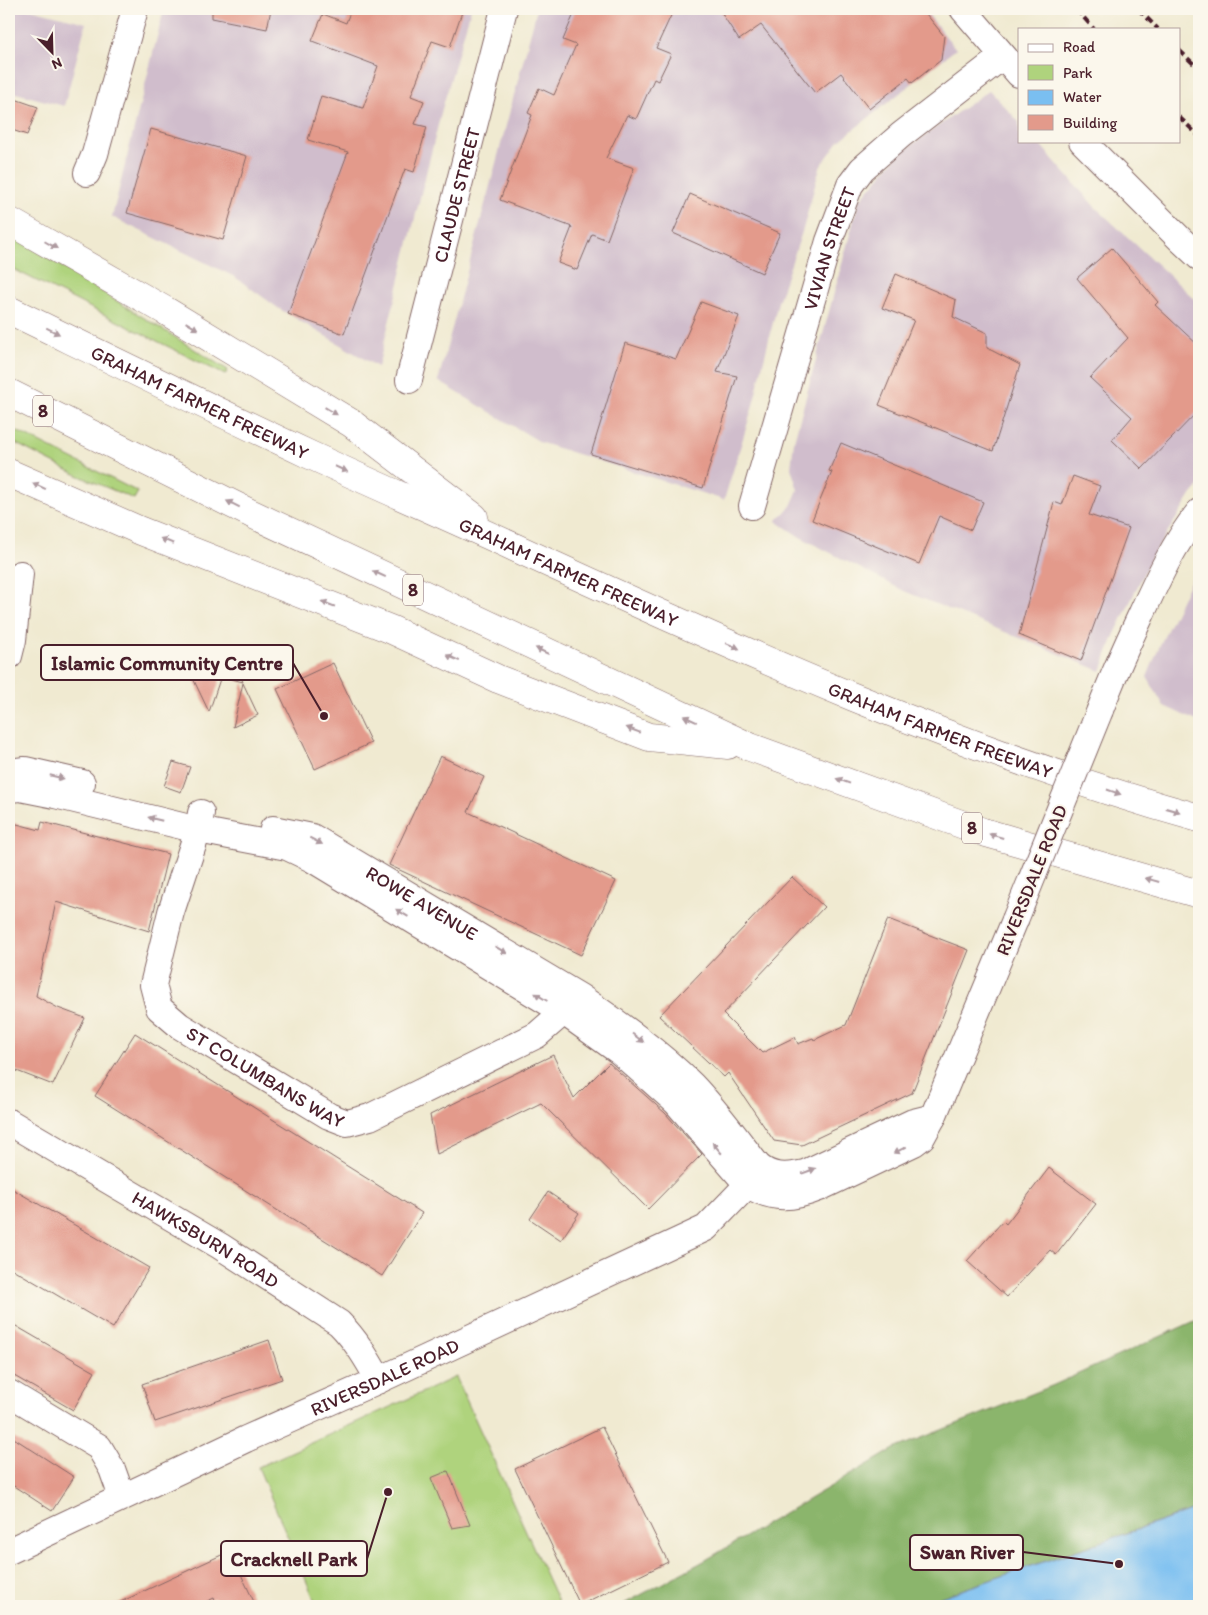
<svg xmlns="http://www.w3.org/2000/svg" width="1208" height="1615" font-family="Itim,sans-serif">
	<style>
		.industrial { fill: #d0bdcc }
		.green { fill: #afd37d; stroke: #7c7954 }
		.forest { fill: #8bb56c; stroke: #6a6a4c }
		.water { fill: #7abff1; stroke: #626f8e }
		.building { fill: #e39a8b }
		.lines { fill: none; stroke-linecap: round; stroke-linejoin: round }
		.street-casing { stroke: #846665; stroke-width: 28 }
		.highway-casing { stroke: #846665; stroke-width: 29 }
		.street { stroke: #fff; stroke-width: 26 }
		.highway { stroke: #fff; stroke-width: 28 }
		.rail { stroke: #4a1f2b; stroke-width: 4; stroke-dasharray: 8 4; stroke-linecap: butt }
		.street-bridge-casing { stroke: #846665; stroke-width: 28; stroke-linecap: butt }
		.street-bridge { stroke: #fff; stroke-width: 26 }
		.oneway { fill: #ae9aa0 }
		.labels { text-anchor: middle; stroke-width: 4; stroke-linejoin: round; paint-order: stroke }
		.shield { fill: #fbf7ec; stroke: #7f6065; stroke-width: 1 }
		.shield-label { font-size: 18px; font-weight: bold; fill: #4a1f2b }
		.street-label { font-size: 19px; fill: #4a1f2b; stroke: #fbf7ec }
		.leader { fill: none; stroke: #4a1f2b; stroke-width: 2 }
		.callout-dot { fill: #4a1f2b; stroke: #fbf7ec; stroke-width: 2 }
		.callout { fill: #fbf7ec; stroke: #4a1f2b; stroke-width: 2 }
		.callout-label { font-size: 20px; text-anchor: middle; font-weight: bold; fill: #4a1f2b }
	</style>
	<rect width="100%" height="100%" fill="#fbf7ec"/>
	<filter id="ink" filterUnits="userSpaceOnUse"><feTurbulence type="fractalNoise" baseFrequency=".02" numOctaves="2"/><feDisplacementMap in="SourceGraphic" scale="10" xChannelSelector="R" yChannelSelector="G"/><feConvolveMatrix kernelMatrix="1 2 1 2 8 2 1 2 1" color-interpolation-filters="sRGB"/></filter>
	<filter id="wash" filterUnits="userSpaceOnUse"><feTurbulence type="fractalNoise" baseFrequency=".0096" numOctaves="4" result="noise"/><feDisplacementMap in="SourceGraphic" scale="20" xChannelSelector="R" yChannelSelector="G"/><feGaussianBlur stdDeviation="1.12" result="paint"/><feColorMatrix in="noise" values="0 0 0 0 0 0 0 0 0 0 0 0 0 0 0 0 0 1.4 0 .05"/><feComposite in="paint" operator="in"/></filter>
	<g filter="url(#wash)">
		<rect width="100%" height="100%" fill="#f0ead1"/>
		<path class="industrial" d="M9,9H31L86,23L64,106L9,91Z
			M164,9H471L442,109L378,367L278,308L235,277L112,217Z
			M537,9H924L956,49L839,141L820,167L803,229L778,302L752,409L724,500L542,443L438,381Z
			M989,90L1019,122V141H1037L1094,206L1199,303V486L1192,494L1151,558L1114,636L1101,671L904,591L800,537L776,521L791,506L798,490L791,468L794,441L859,201L899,154Z
			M1199,563V722L1164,706L1147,677L1160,645Z"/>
		<path class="green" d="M9,234L228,370L225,375L9,267Z
			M9,427L138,492L134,499L77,475L9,440Z
			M456,1377L560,1606H317L258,1467Z"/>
		<path class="forest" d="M1199,1319V1508L915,1606H620L704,1561L894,1449L1054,1385Z"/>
		<path class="water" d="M1199,1508V1606H915L1163,1521Z"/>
		<g id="blocks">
			<path class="building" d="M212,9H271L267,29L212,18Z
				M351,9H463L450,47L432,41L411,96L424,101L415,124L427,127L414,172L405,169L344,334L288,314L348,152L308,140L321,96L363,108L378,66L312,41L323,14L346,23Z
				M576,9H674L656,48L671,54L658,81L654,79L636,119L627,115L606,158L634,168L607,240L592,234L577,270L558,263L572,227L500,200L532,115L528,113L539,88L554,95L576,45L563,40Z
				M719,9H922L944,36L941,60L912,83L908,78L869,109L841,73L815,93L761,25L739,40Z
				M9,97L38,107L27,135L9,129Z
				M151,129L247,156L223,240L127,213Z
				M690,194L780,233L762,273L673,233Z
				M1112,248L1158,302L1155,305L1199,346V410L1142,469L1112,440L1132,417L1090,378L1128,338L1077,278Z
				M896,274L956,300L953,317L987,333V348L1020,365L993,451L879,405L914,320L882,308Z
				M701,302L739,316L717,372L737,376L703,488L591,454L625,343L676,359Z
				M841,443L983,502L971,530L939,516L919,564L812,520L832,472L829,471Z
				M1073,476L1100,486L1089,515L1129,528L1081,661L1019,635L1054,502L1062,505Z
				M230,651L243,682L221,676L209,712L189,670Z
				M333,663L371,743L315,769L277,689Z
				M243,683L258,715L233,727Z
				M440,756L484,777L468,812L616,881L581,955L389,865Z
				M173,762L190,767L181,792L164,786Z
				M42,822L168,854L149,931L56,902L36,996L58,1008L85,1018L53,1085L9,1068V845L13,823L40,830Z
				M792,877L824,907L723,1014L762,1053L795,1037L798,1044L813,1038L814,1040L846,1025L888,919L969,950L912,1093L802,1145L774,1141L728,1073L724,1077L659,1016Z
				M135,1033L422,1213L382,1276L95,1096Z
				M553,1055L574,1098L609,1063L665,1113L702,1154L648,1209L541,1103L437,1154L430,1115Z
				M1049,1168L1096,1204L1056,1255L1050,1250L1007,1297L967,1261L1003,1221L1006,1224Z
				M9,1187L149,1268L113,1328L9,1267Z
				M548,1192L579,1213L561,1240L530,1219Z
				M9,1322L95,1372L73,1410L9,1373Z
				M269,1340L282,1379L155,1422L142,1384Z
				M602,1427L668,1562L580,1605L515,1469Z
				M9,1435L74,1477L52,1511L9,1483Z
				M448,1471L470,1525L452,1528L431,1478Z
				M230,1551L256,1606H217L214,1598L197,1606H112Z"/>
		</g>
	</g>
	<g filter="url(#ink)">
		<use href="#blocks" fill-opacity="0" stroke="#846665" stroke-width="1"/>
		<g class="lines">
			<defs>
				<g id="street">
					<path d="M963,9L1019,74"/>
					<path d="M1082,141L1182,241L1199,257"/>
					<path d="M87,173L95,154L135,9"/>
					<path id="s1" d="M409,380L504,9"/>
					<path id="s2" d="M752,506L829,241L850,185L862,169L901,135L1003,56"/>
					<path d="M9,656L13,640L20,574"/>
					<path d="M1100,710C1112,678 1126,647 1141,615C1157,580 1174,543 1199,512"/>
					<path d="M9,772L25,770L82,783"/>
					<path d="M9,789L20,788L55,795L198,830L287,847L312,859L564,1012L620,1052L676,1102L748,1185C773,1200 792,1199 819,1188L914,1143L922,1137L933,1117L1015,920"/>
					<path id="s3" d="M201,813L198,830L171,912L153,985L159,1008L180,1026L329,1116L347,1123L370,1117L537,1035L576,1001"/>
					<path id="s4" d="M273,829L312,837L580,997C619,1024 658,1051 692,1085C716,1110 736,1138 758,1166C772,1178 787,1177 805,1173L913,1122L933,1117"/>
					<path id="s5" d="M9,1122L220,1246L339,1323C356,1340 367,1359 379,1380"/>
					<path d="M9,1393L99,1447L112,1469L122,1497"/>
					<path id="s6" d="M9,1551L246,1439L379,1380L706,1228L760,1172"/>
				</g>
				<g id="highway">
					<path d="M9,221L166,311L351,423L474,517"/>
					<path id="s7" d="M9,310C108,358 208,407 308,454C377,486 447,516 516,548C738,650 963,752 1199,818"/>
					<path d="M9,393L252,514L750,747L983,832L1199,894"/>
					<path d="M9,473L141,531L390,629L498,679L649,737L728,745"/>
				</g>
			</defs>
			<use href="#street" class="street-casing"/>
			<use href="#highway" class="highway-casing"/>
			<use href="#street" class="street"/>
			<use href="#highway" class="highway"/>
			<path class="rail" d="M1076,9L1094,29
				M1138,9L1158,29
				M1179,50L1199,69
				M1179,117L1199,136"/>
			<defs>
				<path id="street-bridge" d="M1015,920L1100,710"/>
			</defs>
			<use href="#street-bridge" class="street-bridge-casing"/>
			<use href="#street-bridge" class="street-bridge"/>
		</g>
		<defs><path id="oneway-solid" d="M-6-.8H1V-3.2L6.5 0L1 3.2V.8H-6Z" transform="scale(1.25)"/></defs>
		<g class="oneway">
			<use href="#oneway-solid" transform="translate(51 245) rotate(30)"/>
			<use href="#oneway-solid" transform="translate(192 326) rotate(31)"/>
			<use href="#oneway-solid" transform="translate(53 331) rotate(26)"/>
			<use href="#oneway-solid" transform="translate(331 411) rotate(31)"/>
			<use href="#oneway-solid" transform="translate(341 469) rotate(24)"/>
			<use href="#oneway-solid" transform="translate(39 486) rotate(-156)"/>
			<use href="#oneway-solid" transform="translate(233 504) rotate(-154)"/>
			<use href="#oneway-solid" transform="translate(167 541) rotate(-158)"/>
			<use href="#oneway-solid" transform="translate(379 574) rotate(-155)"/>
			<use href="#oneway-solid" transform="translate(328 604) rotate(-159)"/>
			<use href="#oneway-solid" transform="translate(733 646) rotate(23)"/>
			<use href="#oneway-solid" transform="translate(542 651) rotate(-155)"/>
			<use href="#oneway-solid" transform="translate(453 658) rotate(-155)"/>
			<use href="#oneway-solid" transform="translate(690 719) rotate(-155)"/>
			<use href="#oneway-solid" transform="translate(633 730) rotate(-159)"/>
			<use href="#oneway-solid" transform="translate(57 777) rotate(14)"/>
			<use href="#oneway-solid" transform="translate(843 781) rotate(-160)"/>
			<use href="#oneway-solid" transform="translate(1114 792) rotate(19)"/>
			<use href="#oneway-solid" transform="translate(1173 810) rotate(16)"/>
			<use href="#oneway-solid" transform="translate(155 819) rotate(-166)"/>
			<use href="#oneway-solid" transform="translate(996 836) rotate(-164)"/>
			<use href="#oneway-solid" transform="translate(316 841) rotate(27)"/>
			<use href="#oneway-solid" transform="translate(1152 880) rotate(-164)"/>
			<use href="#oneway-solid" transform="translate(402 913) rotate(-149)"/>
			<use href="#oneway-solid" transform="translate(501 950) rotate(31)"/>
			<use href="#oneway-solid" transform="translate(541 997) rotate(-148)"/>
			<use href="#oneway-solid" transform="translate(638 1038) rotate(37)"/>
			<use href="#oneway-solid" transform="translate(717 1148) rotate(-130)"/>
			<use href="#oneway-solid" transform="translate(900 1150) rotate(154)"/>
			<use href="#oneway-solid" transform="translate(809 1171) rotate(-21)"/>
		</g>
	</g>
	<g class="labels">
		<g class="shield">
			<rect x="33" y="395.5" width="20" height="31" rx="4"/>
			<rect x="403" y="574.5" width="20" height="31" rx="4"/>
			<rect x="962" y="812.5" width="20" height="31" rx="4"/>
		</g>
		<g class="shield-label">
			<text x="43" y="417">8</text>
			<text x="413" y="596">8</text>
			<text x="972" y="834">8</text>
		</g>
		<g class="street-label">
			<text dy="7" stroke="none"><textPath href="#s1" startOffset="191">CLAUDE STREET</textPath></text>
			<text dy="7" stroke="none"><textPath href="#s2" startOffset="269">VIVIAN STREET</textPath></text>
			<text dy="7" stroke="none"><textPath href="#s7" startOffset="212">GRAHAM FARMER FREEWAY</textPath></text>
			<text dy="7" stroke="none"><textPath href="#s7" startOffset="618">GRAHAM FARMER FREEWAY</textPath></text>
			<text dy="7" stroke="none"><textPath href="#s7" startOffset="1022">GRAHAM FARMER FREEWAY</textPath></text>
			<text transform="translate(1031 880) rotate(-68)" y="7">RIVERSDALE ROAD</text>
			<text dy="7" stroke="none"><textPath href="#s4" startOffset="168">ROWE AVENUE</textPath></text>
			<text dy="7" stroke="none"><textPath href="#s3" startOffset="330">ST COLUMBANS WAY</textPath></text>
			<text dy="7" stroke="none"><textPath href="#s5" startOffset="229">HAWKSBURN ROAD</textPath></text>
			<text dy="7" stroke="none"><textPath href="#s6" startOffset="414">RIVERSDALE ROAD</textPath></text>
		</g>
	</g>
	<path class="leader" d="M324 716L293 663M1119 1564L1023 1552M388 1492L367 1559"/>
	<g class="callout-dot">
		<circle cx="324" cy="716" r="5"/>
		<circle cx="1119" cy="1564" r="5"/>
		<circle cx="388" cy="1492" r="5"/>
	</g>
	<g class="callout">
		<rect x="41" y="645" width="252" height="35" rx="5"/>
		<rect x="910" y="1535" width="113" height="35" rx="5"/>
		<rect x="221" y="1541" width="146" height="35" rx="5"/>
	</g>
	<g class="callout-label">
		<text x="167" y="670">Islamic Community Centre</text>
		<text x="967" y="1559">Swan River</text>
		<text x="294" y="1566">Cracknell Park</text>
	</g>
	<rect width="1208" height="1615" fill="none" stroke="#fbf7ec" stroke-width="30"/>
	<rect x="1018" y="28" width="162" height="115" fill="#fbf7ec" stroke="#b4a19f"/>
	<rect x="1028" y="44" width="25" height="8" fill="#ffffff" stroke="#b4a19f"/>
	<text x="1063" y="52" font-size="15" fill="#4a1f2b">Road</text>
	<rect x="1028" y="65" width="25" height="15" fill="#afd37d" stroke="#b4a19f"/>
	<text x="1063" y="78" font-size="15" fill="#4a1f2b">Park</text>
	<rect x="1028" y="90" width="25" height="15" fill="#7abff1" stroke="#b4a19f"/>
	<text x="1063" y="102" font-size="15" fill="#4a1f2b">Water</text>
	<rect x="1028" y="115" width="25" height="15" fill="#e39a8b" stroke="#b4a19f"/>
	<text x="1063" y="128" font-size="15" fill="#4a1f2b">Building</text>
	<g transform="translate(52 52) rotate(157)" stroke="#fbf7ec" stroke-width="4" paint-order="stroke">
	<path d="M0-4L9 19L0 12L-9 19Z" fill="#4a1f2b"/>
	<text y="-8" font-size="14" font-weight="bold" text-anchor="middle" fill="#4a1f2b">N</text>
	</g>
</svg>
